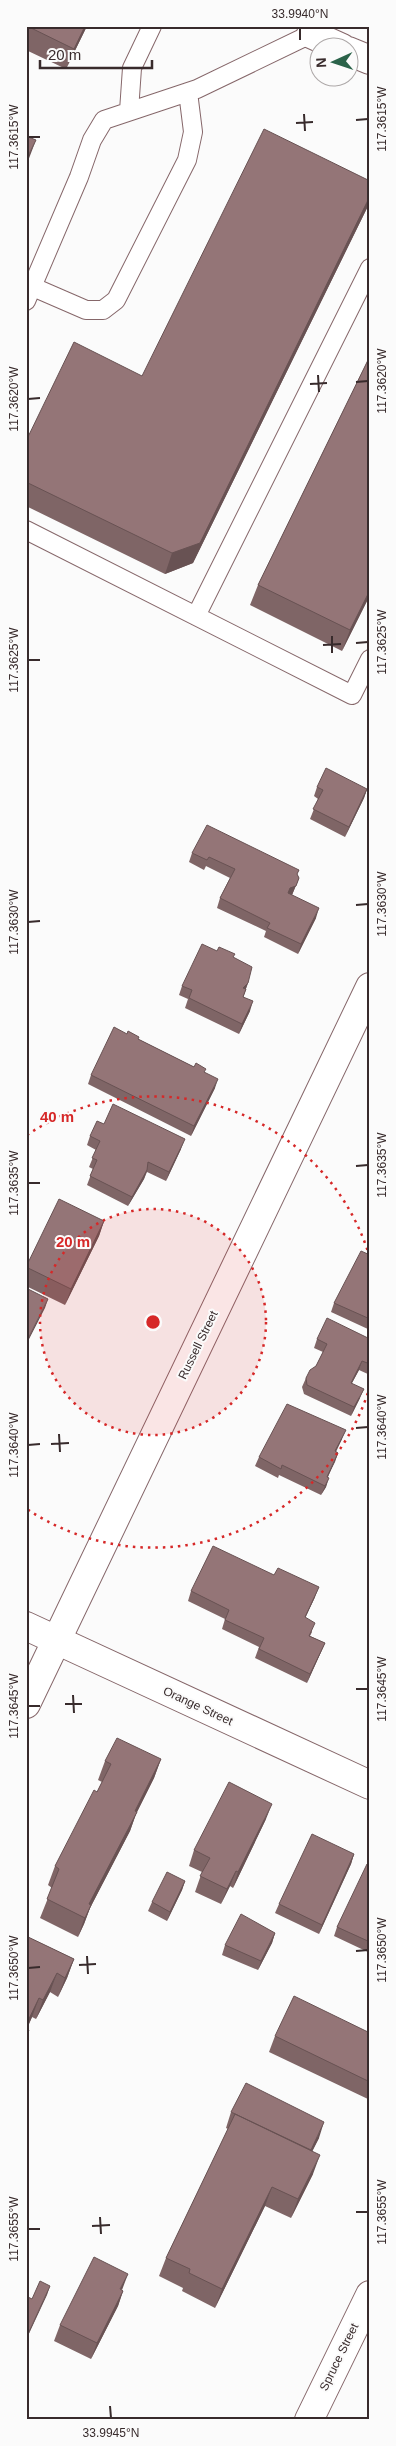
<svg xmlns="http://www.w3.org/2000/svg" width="396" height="2446" font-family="Arial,sans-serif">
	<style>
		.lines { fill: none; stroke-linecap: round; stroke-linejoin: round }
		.service-casing { stroke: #86676a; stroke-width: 20 }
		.minor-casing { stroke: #86676a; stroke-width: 30 }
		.tertiary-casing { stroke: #86676a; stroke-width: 30 }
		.service { stroke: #fff; stroke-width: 18 }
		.minor { stroke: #fff; stroke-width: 28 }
		.tertiary { stroke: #fff; stroke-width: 28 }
		.wall { fill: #7f6566 }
		.shaded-wall { fill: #685253 }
		.building { fill: #947577; stroke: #685253 }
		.ticks { fill: none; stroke: #382b2c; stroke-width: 2 }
		.ring { fill: none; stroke: #d62828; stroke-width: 2.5; stroke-dasharray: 2.5 5 }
		.labels { text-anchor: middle; stroke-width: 4; stroke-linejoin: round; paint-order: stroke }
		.street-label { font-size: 12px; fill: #382b2c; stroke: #fbfbfb }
		.centre { fill: #d62828; stroke: #fbfbfb; stroke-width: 2.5 }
		.ring-label { font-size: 15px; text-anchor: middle; font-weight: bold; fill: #d62828; stroke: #fbfbfb; stroke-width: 4; stroke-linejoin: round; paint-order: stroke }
		.neatline { fill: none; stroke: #382b2c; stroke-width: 2 }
		.ticks-label { font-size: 12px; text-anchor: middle; fill: #382b2c }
	</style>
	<rect width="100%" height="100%" fill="#fbfbfb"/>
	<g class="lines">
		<defs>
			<path id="service" d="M129,111L132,68L152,26
				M33,287L86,310H103L116,300L187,160L193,132L188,92
				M26,301L79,177L92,140L104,120L197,89L311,34V26
				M26,530L352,695L370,659
				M196,616L370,268"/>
			<path id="minor" d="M311,34L342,48
				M348,51L370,60
				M26,1704L370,987
				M309,2420L370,2295"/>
			<path id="tertiary" d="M26,1626L370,1785"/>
		</defs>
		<use href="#service" class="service-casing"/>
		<use href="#minor" class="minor-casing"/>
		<use href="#tertiary" class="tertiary-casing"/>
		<use href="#service" class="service"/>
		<use href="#minor" class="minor"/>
		<use href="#tertiary" class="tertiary"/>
	</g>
	<path class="wall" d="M26,26H87L66,69L26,50Z
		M369,204L193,563L165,574L26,506V441L142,376Z
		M370,356V595L342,651L250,605L258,585Z
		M317,787L367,789L364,798L345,837L310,819L318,799L314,796Z
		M192,853L299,870L297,874L299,878L292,895L316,918L298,954L264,937L266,931L217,908L220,898L230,878L206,866L204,870L189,862Z
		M217,951L233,958L248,983L243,997L250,1011L239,1034L185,1008L188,999L179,995L182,986Z
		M138,1039L204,1072L215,1088L191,1136L88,1084L91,1075Z
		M104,1124L181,1149L166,1181L147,1172L144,1179L128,1206L87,1185L93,1169L89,1167L96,1150L87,1145L90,1136Z
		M104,1221L99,1236L65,1305L26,1286V1266Z
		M370,1255V1330L331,1312L334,1303Z
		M317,1339H370V1375L359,1370L352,1383L360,1398L351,1416L304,1394L302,1387L306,1378L316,1366L323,1352L314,1348Z
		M342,1439L336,1452L338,1453L328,1477L326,1487L321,1495L279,1475L278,1478L255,1466L259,1457Z
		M191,1591L315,1597L305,1618L312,1632L310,1636L325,1643L321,1652L307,1683L255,1658L259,1647L222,1629L225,1619L188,1601Z
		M161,1759L154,1778L136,1814L130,1831L90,1908L84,1924L78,1937L40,1918L52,1888L48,1885L55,1866L97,1792L102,1782L98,1780L105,1761Z
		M266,1819L233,1888L230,1886L221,1904L195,1892L202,1872L189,1866L194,1850Z
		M354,1854L351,1864L319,1934L275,1913L279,1904Z
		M370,1865V1953L334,1936L337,1927Z
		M185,1881L182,1890L167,1921L148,1911L152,1902Z
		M275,1933L272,1943L258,1970L222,1955L225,1945Z
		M26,1936L74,1959L67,1978L58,1997L50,1992L36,2019L32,2017L27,2029Z
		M370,2033V2100L269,2052L275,2036Z
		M231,2112L319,2138L312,2151L313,2174L291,2218L265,2206L215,2308L182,2291L183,2288L159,2276L166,2258L228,2129L226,2128Z
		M122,2290L123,2291L118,2306L91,2359L54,2341L60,2325Z"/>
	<path class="shaded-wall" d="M85,26H87L66,69L74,49Z
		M36,140L28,161L26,165V160Z
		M370,196V201L369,204L193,563L165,574L172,553Z
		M370,590V595L342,651L350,630Z
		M367,789L364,798L345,837L349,827Z
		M299,878L292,895L285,902L290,888Z
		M319,908L316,918L298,954L301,944Z
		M248,983L245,991L246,989L243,998V988Z
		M253,1001L250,1011L239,1034L242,1024Z
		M218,1079L215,1088L191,1136L194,1126Z
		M185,1139L181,1149L166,1181L169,1172Z
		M147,1170L144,1179L128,1206L132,1197Z
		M104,1221L99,1236L65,1305L71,1289Z
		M48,1299L45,1308L26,1345V1343Z
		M362,1361L359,1370L347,1392L351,1383Z
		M364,1389L360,1398L351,1416L354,1407Z
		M346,1430L342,1439L331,1460L335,1451Z
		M338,1453L335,1462L323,1486L327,1477Z
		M329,1478L326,1487L321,1495L325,1486Z
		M319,1587L315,1597L301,1627L305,1617Z
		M325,1643L321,1652L307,1683L310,1674Z
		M161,1759L154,1778L136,1814L130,1831L90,1908L84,1924L78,1937L89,1904Z
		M272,1804L266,1819L233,1888L238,1872Z
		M354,1854L351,1864L319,1934L322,1925Z
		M236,1871L230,1886L221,1904L227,1889Z
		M185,1881L182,1890L167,1921L170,1912Z
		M275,1933L272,1943L258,1970L261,1961Z
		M74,1959L67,1978L58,1997L65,1978Z
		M57,1973L50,1992L36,2019L43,2000Z
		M39,1998L32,2017L26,2030V2025Z
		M324,2122L319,2138L304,2168L310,2152Z
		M320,2155L313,2174L291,2218L298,2199Z
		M272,2187L265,2206L215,2308L222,2289Z
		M128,2274L122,2290L120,2289Z
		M50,2286L47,2295L26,2340L28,2334Z
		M123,2291L118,2306L91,2359L97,2343Z"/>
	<path class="building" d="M27,26H85L74,49Z
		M264,129L370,181V196L200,543L172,553L26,482V441L74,342L142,376Z
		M26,136L36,140L26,160Z
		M370,356V590L350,630L258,585Z
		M326,768L367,789L349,827L313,809L323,790L317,787Z
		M207,825L299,870L297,874L299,878L296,886L290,888L288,893L319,908L301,944L267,928L270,923L220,898L235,869L209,857L207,860L192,853Z
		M202,944L217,951L219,947L235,954L233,957L252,967L248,983L243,988L246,989L243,997L253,1001L242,1024L189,998L192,990L182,986Z
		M114,1027L127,1034L128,1031L139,1037L138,1039L194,1067L196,1063L206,1069L204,1072L218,1079L194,1126L91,1075Z
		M113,1104L185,1139L169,1172L148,1162L147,1170L132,1197L90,1176L97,1160L92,1158L100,1141L90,1136L97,1121L104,1124Z
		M59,1199L104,1221L71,1289L26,1267Z
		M361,1251L370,1255V1319L334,1303Z
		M26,1288L48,1299L26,1343Z
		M327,1318L370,1339V1364L362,1361L351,1383L364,1389L354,1407L307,1385L306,1378L310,1370L316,1366L327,1344L317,1339Z
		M287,1404L346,1430L335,1451L338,1453L327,1477L329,1478L325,1486L282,1465L281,1469L259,1457Z
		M213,1546L274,1575L278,1568L319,1587L305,1617L315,1623L309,1636L325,1643L310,1674L259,1649L264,1638L225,1620L229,1610L191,1591Z
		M117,1738L161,1759L135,1811L137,1812L89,1904L91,1905L85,1918L47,1899L59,1869L55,1866L94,1790L97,1792L111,1764L105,1761Z
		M229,1782L272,1804L238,1872L236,1871L227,1889L200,1876L210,1858L194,1850Z
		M312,1834L354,1854L322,1925L279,1904Z
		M367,1864L370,1865V1942L337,1927Z
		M167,1872L185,1881L170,1912L152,1902Z
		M241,1914L275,1933L261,1961L225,1945Z
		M26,1936L74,1959L65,1978L57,1973L43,2000L39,1998L26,2025Z
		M294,1996L370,2033V2082L275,2036Z
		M26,2029L29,2030L26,2037Z
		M246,2083L324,2122L311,2150L231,2112Z
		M235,2114L320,2155L298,2199L272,2187L222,2289L189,2273L190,2269L166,2258Z
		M94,2257L128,2274L120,2289L123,2291L97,2343L60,2325Z
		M40,2281L50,2286L28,2334L26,2333V2296L32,2299Z"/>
	<path class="ticks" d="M300,28V40M304,114L305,131M356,120L368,119M296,123L313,122M28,137H40M318,375L319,392M356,382L368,381M310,384L327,383M28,399L40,398M332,636V653M356,643L368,642M323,645L341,644M28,660H40M356,905L368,904M28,922L40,921M356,1166L368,1165M28,1183H40M356,1428L368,1427M59,1434L60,1452M51,1444L69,1443M28,1445L40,1444M356,1689H368M73,1695L74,1713M65,1704H82M28,1706H40M356,1951L368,1950M87,1956L88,1974M79,1965L96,1964M28,1968L40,1967M356,2212H368M100,2217L101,2234M92,2226L110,2225M28,2229H40M110,2406L111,2418"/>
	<circle cx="153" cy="1322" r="113" fill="#d62828" fill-opacity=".12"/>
	<g class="ring">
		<circle cx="153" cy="1322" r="113"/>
		<path d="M370 1386A226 226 0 0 1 27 1509M27 1135A226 226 0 0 1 370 1258"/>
	</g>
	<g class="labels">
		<g class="street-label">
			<text transform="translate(198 1345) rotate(-64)" y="4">Russell Street</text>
			<text transform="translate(198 1706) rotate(25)" y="4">Orange Street</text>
			<text transform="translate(339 2357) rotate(-64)" y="4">Spruce Street</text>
		</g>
	</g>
	<circle cx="153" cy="1322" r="8" class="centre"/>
	<g class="ring-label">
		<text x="57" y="1122">40 m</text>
		<text x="73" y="1247">20 m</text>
	</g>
	<rect width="396" height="2446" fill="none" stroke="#fbfbfb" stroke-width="55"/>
	<g transform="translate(334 62) rotate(267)"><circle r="24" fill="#fbfbfb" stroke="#ada8a8"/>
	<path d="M0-4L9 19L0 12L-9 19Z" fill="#2b634a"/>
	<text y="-8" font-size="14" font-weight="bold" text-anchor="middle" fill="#382b2c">N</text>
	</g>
	<path d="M40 60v8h112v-8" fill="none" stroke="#382b2c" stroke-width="2.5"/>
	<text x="48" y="60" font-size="15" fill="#382b2c" stroke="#fbfbfb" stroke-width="4" paint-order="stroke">20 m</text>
	<rect x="28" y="28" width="340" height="2390" class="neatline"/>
	<g class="ticks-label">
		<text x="300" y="18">33.9940°N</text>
		<text transform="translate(382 119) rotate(-90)" y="4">117.3615°W</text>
		<text transform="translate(14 137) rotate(-90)" y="4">117.3615°W</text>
		<text transform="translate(382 381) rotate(-90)" y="4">117.3620°W</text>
		<text transform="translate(14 399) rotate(-90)" y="4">117.3620°W</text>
		<text transform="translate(382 642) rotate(-90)" y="4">117.3625°W</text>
		<text transform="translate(14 660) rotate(-90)" y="4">117.3625°W</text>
		<text transform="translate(382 904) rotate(-90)" y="4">117.3630°W</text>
		<text transform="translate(14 922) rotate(-90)" y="4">117.3630°W</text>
		<text transform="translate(382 1165) rotate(-90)" y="4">117.3635°W</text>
		<text transform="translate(14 1183) rotate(-90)" y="4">117.3635°W</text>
		<text transform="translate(382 1427) rotate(-90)" y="4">117.3640°W</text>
		<text transform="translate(14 1445) rotate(-90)" y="4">117.3640°W</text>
		<text transform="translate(382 1689) rotate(-90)" y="4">117.3645°W</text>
		<text transform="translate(14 1706) rotate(-90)" y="4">117.3645°W</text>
		<text transform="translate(382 1950) rotate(-90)" y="4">117.3650°W</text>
		<text transform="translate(14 1968) rotate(-90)" y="4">117.3650°W</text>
		<text transform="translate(382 2212) rotate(-90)" y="4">117.3655°W</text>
		<text transform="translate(14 2229) rotate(-90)" y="4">117.3655°W</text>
		<text x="111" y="2437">33.9945°N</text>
	</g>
</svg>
